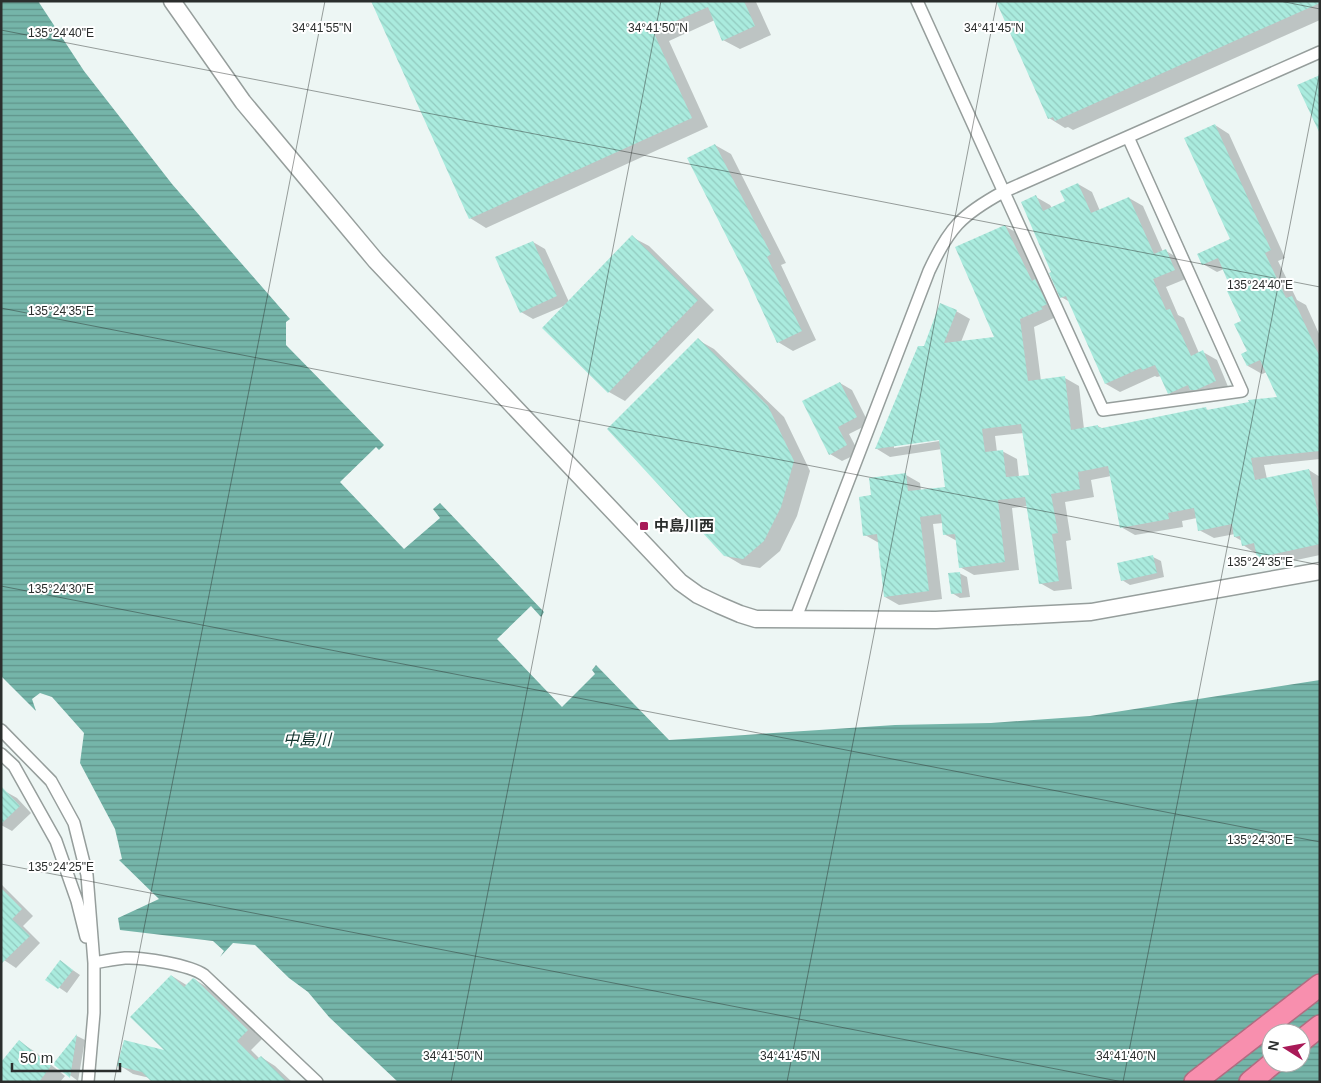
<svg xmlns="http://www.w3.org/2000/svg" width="1321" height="1083" font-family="Helvetica,'Noto Sans JP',sans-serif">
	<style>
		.water { fill: url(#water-rules); fill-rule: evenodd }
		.shadow { fill: #0003; fill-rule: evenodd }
		.building { fill: url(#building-back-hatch); fill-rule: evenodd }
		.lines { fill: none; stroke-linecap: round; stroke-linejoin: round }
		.street-casing { stroke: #969e9c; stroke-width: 14 }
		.secondary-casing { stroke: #969e9c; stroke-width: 19 }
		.highway-casing { stroke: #b06d81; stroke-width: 24 }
		.street { stroke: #fff; stroke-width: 11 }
		.secondary { stroke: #fff; stroke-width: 16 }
		.highway { stroke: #f88fae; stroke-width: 21 }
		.ticks { fill: none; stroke: #2b2e2d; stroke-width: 1; stroke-opacity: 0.45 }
		.poi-dot { fill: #a91a58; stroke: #fff; stroke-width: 2 }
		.labels { text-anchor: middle; stroke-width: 4; stroke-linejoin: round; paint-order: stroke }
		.poi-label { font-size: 15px; font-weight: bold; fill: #2b2e2d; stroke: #fff; text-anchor: start }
		.water-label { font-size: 16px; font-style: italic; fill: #14342f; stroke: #fff }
		.ticks-label { font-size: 12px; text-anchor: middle; fill: #2b2e2d; stroke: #fff; stroke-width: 4; stroke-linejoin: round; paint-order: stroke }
	</style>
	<defs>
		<pattern id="water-rules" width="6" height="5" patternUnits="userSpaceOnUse" patternTransform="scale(1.25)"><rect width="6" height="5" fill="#75b5a9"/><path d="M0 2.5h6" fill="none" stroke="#60948a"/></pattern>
		<pattern id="building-back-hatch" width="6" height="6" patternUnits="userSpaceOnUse" patternTransform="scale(1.25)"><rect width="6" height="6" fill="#aaebde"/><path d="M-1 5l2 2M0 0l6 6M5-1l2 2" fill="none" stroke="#92cabf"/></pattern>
	</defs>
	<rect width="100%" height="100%" fill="#edf6f4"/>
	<path class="water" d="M1,1H38L84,71L172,184L290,319L286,322V345L384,445L379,450L376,447L340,482L404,549L440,518L433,509L440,503L544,612L541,617L531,606L497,639L562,707L595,674L592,670L596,665L669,740L895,725L991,723L1090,716L1320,680V1082H398L329,1017L308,992L289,978L255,945L233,943L220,957L224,951L213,941L120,930L118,918L159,899L119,860L122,859L115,829L80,763L84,733L52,697L40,693L32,699L36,711L1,676ZM1271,1033H1301V1063H1271Z"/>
	<path class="shadow" d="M373,1H757L756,2L771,35L740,49L723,40L715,20L669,41L708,127L486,228L470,218Z
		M1320,1V20L1073,130L1068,127L1065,128L1049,118Z
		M1215,125L1229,134L1285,258L1278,261L1297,300L1306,305L1320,336V459L1264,465L1267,479L1309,470L1320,477V555L1273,565L1243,545L1242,541L1235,537V534L1214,538L1199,530L1197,518L1182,521L1183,527L1135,535L1121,527L1111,476L1091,480L1094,497L1065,502L1071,540L1066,541L1072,589L1054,591L1040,583L1028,506L1012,508L1019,570L974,575L960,567L957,541L944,534L943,523L933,524L942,599L899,605L885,597L879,543L865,535L873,496L906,475L920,483L921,491L946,488L942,449L890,457L877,449L925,347L956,311L970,319L961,342L996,338L1005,226L1019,234L1056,317L1034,327L1041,381L1065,378L1079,386L1084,429L1098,426L1103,429L1206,409L1210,411L1279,398L1267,372L1262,374L1248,366L1243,354L1249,352L1243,321L1233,290L1224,269L1217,272L1203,264L1232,240ZM1024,433L1030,476L1019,477L1017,459L1002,451L997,452L995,436ZM945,437L946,440L894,448V445Z
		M715,145L731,154L786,263L781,265L816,340L793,351L778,342Z
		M1078,184L1092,192L1100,211L1129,198L1143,206L1163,252L1166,251L1180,259L1188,278L1166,287L1178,315L1184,318L1199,353L1203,352L1217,360L1229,389L1183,401L1169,393L1161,376L1157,377L1155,376L1120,392L1106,384L1070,302L1061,297L1053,272L1036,197L1050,205L1052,208L1067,202Z
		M632,237L649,246L714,310L625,401L609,392L566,305L533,319L521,312L533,242L545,249L569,302Z
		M698,340L714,349L784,417L810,471L797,516L780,551L760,568L742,565L725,555Z
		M840,383L852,390L869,424L849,434L859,453L842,461L830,454Z
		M1153,557L1161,561L1164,577L1130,585L1122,580Z
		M959,573L967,577L970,597L960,598L952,593Z
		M1,789L17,798L31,813L12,831L1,825Z
		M1,884L33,916L23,926L40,943L16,968L1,958Z
		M61,962L80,975L67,993L47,979Z
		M172,976L188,986L194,979L210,989L262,1039L251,1050L259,1058L261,1057L275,1066L292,1082H154L150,1078L133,1074L119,1065L169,1052Z
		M77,1036L85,1040L78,1081L55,1064Z
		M19,1042L34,1051L65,1076L60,1082H1Z"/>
	<path class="building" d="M371,1H744L755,26L722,41L708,7L653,31L692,118L469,219Z
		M996,1H1320V3L1055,121L1053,117L1048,119Z
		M1320,75V134L1297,85Z
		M1215,124L1271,250L1265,253L1286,298L1292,296L1320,357V451L1251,458L1255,480L1309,469L1320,524V544L1257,558L1254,543L1242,546L1240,536L1234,537L1232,524L1198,531L1194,508L1168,513L1169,519L1120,528L1108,466L1078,472L1080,489L1051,494L1058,533L1052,534L1059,581L1039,584L1025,497L998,500L1005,562L959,568L955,534L943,535L941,514L920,517L929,591L884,597L877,534L863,536L859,497L871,495L869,478L906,473L908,491L945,487L939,440L875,449L918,346H924L940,303L957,310L944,343L994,337L955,247L1005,225L1032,281L1035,279L1047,304L1041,307L1043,309L1020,319L1028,381L1065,376L1071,430L1098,425V427L1102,428L1206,407L1207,410L1249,402L1248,400L1277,397L1260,360L1247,366L1241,354L1247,351L1234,324L1241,321L1227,291L1231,289L1218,258L1202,265L1197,254L1230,239L1184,138ZM1021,424L1029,475L1006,477L1003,450L985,452L982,429Z
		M715,144L771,254L767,257L802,331L777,343L746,275L687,158Z
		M1078,183L1091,213L1129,197L1154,254L1166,249L1175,270L1153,279L1166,310L1170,309L1191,356L1203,350L1216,381L1196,390H1190L1188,385L1168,394L1155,365L1142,370L1141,368L1105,384L1066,296L1060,298L1049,273L1051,272L1021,202L1036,195L1043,211L1065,201L1060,191Z
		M632,235L698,300L608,393L542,328Z
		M533,241L557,296L520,313L495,257Z
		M698,338L768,406L794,461L781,507L764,541L743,559L724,556L607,429Z
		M840,382L857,417L838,427L847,445L829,455L802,401Z
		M1153,555L1157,573L1121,581L1117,563Z
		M960,572L962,593L951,594L948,573Z
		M1,786L20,806L1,824Z
		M1,888L22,909L12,919L30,936L1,964Z
		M60,960L73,970L58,989L45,980Z
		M171,975L184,987L193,978L195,979L248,1030L237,1041L256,1060L261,1056L287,1082H152L142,1072L117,1066L124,1040L164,1050L130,1017Z
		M77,1034L70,1078L53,1064Z
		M19,1040L51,1066L39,1082H1V1062Z"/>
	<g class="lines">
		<defs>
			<path id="street" d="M917,1L1103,410L1242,391L1128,137
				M795,620L929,271C949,228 961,215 1003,192L1320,52
				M1,730L51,781L74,823L87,875L94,963V1013L88,1082
				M1,754L14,766L56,841L77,901L86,937
				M94,963C104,961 114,959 125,958C142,957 190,965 204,975L317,1082"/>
			<path id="secondary" d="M172,1L243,102L376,261L680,582L698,595L719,605L740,614L756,619L936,620L1091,612L1320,571"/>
			<path id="highway" d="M1301,1041L1320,1026
				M1195,1082L1320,985
				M1250,1082L1273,1063"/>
		</defs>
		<use href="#street" class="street-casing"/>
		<use href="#secondary" class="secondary-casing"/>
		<use href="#highway" class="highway-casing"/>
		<use href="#street" class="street"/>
		<use href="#secondary" class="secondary"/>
		<use href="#highway" class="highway"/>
	</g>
	<path class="ticks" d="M1280,1L1320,9M1,30L1320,287M1,308L1320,565M1,586L1320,842M1,864L1123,1082M114,1082L325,1M451,1082L661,1M787,1082L997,1M1123,1082L1320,71"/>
	<rect class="poi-dot" x="639" y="521" width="10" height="10" rx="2.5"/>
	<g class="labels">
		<g class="poi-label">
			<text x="654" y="531">中島川西</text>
		</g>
		<g class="water-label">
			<text x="307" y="745">中島川</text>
		</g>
	</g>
	<g class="ticks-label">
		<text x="322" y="32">34°41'55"N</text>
		<text x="658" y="32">34°41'50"N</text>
		<text x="994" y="32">34°41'45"N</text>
		<text x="61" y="37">135°24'40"E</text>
		<text x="1260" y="289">135°24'40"E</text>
		<text x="61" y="315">135°24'35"E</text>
		<text x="1260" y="566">135°24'35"E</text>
		<text x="61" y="593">135°24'30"E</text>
		<text x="1260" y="844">135°24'30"E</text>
		<text x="61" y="871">135°24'25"E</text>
		<text x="453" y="1060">34°41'50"N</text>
		<text x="790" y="1060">34°41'45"N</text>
		<text x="1126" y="1060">34°41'40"N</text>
	</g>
	<rect width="1321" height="1083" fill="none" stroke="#2b2e2d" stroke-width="5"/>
	<g transform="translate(1286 1048) rotate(281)"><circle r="24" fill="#ffffff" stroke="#aaabab"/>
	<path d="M0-4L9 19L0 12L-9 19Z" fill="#a91a58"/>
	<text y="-8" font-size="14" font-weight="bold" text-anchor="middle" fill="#2b2e2d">N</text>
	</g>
	<path d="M12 1063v8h108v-8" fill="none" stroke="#2b2e2d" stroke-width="2.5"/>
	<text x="20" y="1063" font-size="15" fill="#2b2e2d" stroke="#ffffff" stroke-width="4" paint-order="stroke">50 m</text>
</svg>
